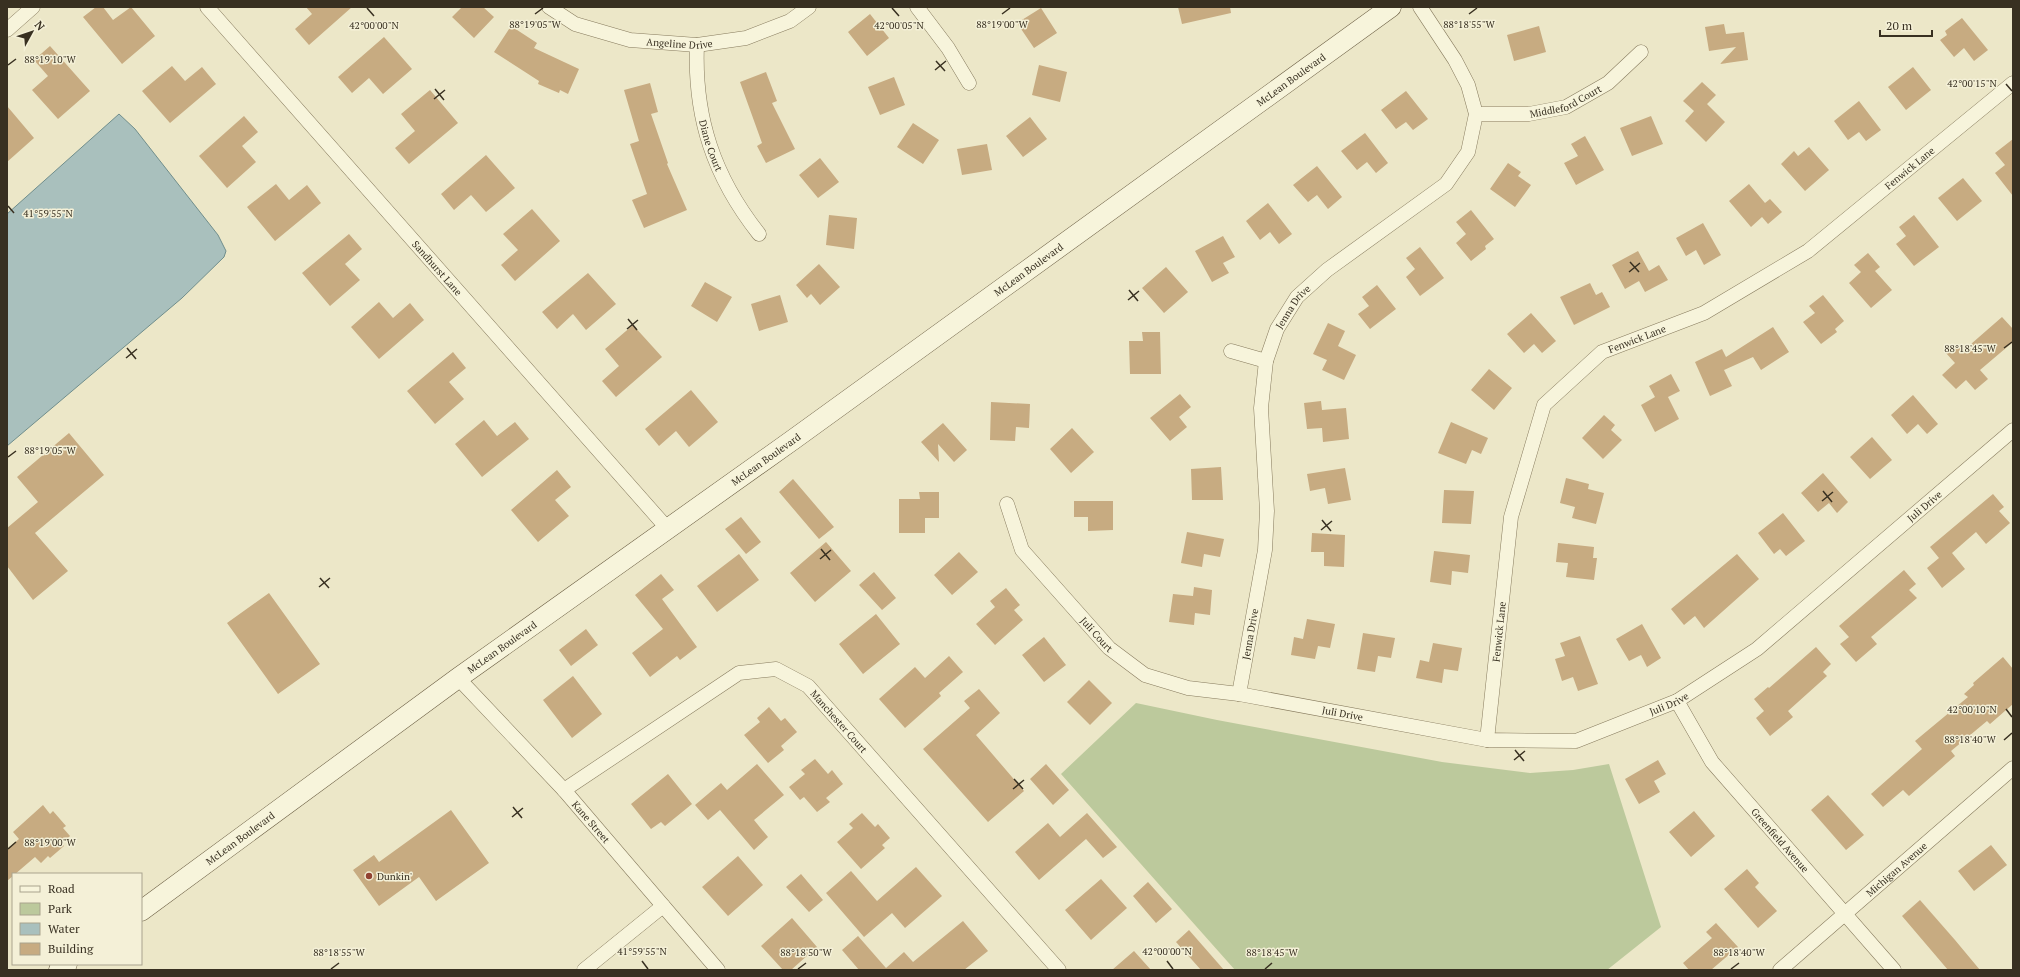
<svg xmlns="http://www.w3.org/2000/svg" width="2020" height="977" font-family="'PT Serif',serif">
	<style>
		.green { fill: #bcc99c }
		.water { fill: #a9c0bd; stroke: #708e8c }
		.building { fill: #c7ab81 }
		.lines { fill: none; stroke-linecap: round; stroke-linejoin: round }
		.street-casing { stroke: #877b5e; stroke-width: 15 }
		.secondary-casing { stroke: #695c41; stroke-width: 21 }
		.street { stroke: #f7f4db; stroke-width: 14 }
		.secondary { stroke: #f7f4db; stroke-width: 20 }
		.ticks { fill: none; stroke: #383021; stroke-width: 1.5 }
		.poi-dot { fill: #924232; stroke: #f4f0d7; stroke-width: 1.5 }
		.labels { text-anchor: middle; stroke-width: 3; stroke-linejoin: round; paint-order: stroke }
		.street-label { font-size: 10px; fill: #383021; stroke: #f4f0d7 }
		.poi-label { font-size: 10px; fill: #383021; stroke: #f4f0d7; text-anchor: start }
		.ticks-label { font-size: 10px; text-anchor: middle; fill: #383021; stroke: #f4f0d7; stroke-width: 3; stroke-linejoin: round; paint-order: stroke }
	</style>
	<rect width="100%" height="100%" fill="#ece7c8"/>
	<path class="green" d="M1136,703L1217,720L1442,762L1530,773L1573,770L1609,764L1661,927L1607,970H1235L1061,774Z"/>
	<path class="water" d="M119,114L135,129L218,235L226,251L224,257L182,298L7,446V214Z"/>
	<path class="building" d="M96,7H103L113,20L131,7L155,36L122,64L83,17Z
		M306,7H352L309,45L295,29L312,14Z
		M462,7H483L494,17L474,38L452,17Z
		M1178,7H1230L1231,13L1182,24Z
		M1041,8L1057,33L1034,48L1017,23Z
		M870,14L889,38L867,56L848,32Z
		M1962,18L1988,50L1974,61L1964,48L1954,57L1940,40L1947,35L1945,31Z
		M1724,24L1726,34L1744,32L1748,60L1720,64L1736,47L1709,51L1705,27Z
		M511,26L537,43L534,48L579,69L568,94L560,90L559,93L538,84L539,81L494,52Z
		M1539,26L1546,52L1514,61L1507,35Z
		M384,37L412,69L383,94L369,78L352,93L338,77Z
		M50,46L90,91L58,119L32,90L48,76L34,60Z
		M1039,65L1067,72L1060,102L1032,95Z
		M172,66L185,81L202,67L216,84L170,123L142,91Z
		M1913,67L1931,90L1906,110L1888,87Z
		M766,72L777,101L772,103L795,149L766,163L757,146L762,143L740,82Z
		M894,77L905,105L880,115L868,87Z
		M1702,82L1716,95L1707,104L1725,122L1706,142L1685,121L1694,111L1683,101Z
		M650,83L658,112L651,114L668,163L667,164L687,210L644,228L632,200L647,194L630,144L639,141L624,90Z
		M430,90L458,123L409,164L395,148L415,131L401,114Z
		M1406,91L1428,119L1413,130L1406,122L1396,129L1381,110Z
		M1859,101L1881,130L1866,141L1859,132L1848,140L1834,121Z
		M7,106L34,138L7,162Z
		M244,116L258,132L242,146L256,162L227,188L199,156Z
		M1651,116L1663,144L1632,156L1620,128Z
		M1030,117L1047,139L1023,157L1006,136Z
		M913,123L939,140L923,164L897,147Z
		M1365,133L1388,163L1376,173L1367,162L1357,170L1341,151Z
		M1585,136L1604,170L1576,185L1564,163L1578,156L1571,144Z
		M2013,139V196L1995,173L2005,165L1995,153Z
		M987,144L992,170L962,175L957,149Z
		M1809,147L1829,170L1805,191L1781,164L1794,151L1798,156Z
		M486,155L515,188L486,212L471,195L454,210L441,194Z
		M820,158L839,182L818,198L799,175Z
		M1508,163L1521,172L1518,176L1531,185L1515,207L1490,189Z
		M1317,166L1342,197L1328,209L1317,195L1308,202L1293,185Z
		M1963,178L1982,201L1957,221L1938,198Z
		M276,184L289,200L307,185L321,203L275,241L247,207Z
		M1749,184L1765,203L1770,199L1782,212L1768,224L1762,217L1751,227L1729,201Z
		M1268,203L1292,234L1279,244L1270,232L1260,240L1246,221Z
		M532,209L560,241L515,281L501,265L518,250L503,234Z
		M1471,210L1494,239L1485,246L1486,249L1471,261L1456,243L1466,234L1456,222Z
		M829,215L857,218L854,249L826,245Z
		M1914,215L1939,247L1914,266L1896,244L1906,236L1899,227Z
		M1703,223L1721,255L1704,265L1696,250L1686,256L1676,238Z
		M349,234L362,249L345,264L360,280L330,306L302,273Z
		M1223,236L1235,257L1223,263L1229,273L1212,282L1195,251Z
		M1420,247L1444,278L1420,296L1406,277L1415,269L1406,258Z
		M1638,251L1649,271L1659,265L1668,280L1645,292L1639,281L1625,289L1612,265Z
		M1868,253L1880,267L1875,271L1892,290L1871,308L1849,283L1861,272L1854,265Z
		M819,264L840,287L820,305L811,294L807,298L796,285Z
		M1166,267L1188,292L1164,313L1142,288Z
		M588,273L616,304L586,330L573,314L557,329L542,312Z
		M705,282L732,297L717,322L691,306Z
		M1590,283L1596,295L1602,292L1610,307L1574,325L1560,297Z
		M1377,285L1396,309L1370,329L1358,314L1369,306L1362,297Z
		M780,295L788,322L759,331L751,304Z
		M1823,295L1844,321L1835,329L1837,332L1821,344L1803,322L1815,313L1809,306Z
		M379,302L393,318L410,303L424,320L379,359L351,327Z
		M1531,313L1556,341L1542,353L1534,344L1524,353L1507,334Z
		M2002,317L2013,329V342L1980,370L1988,379L1975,390L1966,380L1956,389L1942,375L1955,363L1946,353L1957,344L1963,351Z
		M1328,323L1345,331L1338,346L1356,355L1344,380L1322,370L1327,360L1313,354Z
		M633,325L662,357L616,397L602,381L619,366L605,349Z
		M1773,327L1789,352L1761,370L1753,357L1724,370L1732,386L1710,396L1695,362L1722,349L1726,357Z
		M1142,332H1160L1161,374H1130L1129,341H1143Z
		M453,352L466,368L449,382L464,399L435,424L407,391Z
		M1489,369L1512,388L1494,410L1471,390Z
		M1671,374L1680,391L1668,397L1679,419L1655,432L1641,405L1655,397L1649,386Z
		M691,390L718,422L689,447L676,431L659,446L645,429Z
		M1180,394L1191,407L1179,417L1187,427L1170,441L1150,418Z
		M1913,395L1938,424L1927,434L1918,424L1907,434L1891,415Z
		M1321,401L1322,410L1346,408L1349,439L1323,442L1322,428L1307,429L1304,403Z
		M991,402L1030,404L1029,428L1016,427L1015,441L990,440Z
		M1604,415L1615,425L1611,430L1622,440L1603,459L1582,438Z
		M484,420L497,436L515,422L529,439L482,477L455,444Z
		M1451,422L1488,438L1481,454L1472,450L1466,464L1438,453Z
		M943,423L967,450L954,462L938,444L939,462L921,442Z
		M1072,428L1094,452L1071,473L1050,449Z
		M69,433L104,475L35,533L68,571L33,600L7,566V528L38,502L17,477Z
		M1872,437L1892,460L1870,479L1850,457Z
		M1221,467L1223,500H1192L1191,469Z
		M1345,468L1351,500L1328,504L1325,488L1310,491L1307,474Z
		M557,470L571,487L555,500L569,516L538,542L511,510Z
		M1823,473L1848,502L1837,513L1829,503L1818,512L1801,493Z
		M1566,478L1589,484L1588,489L1604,493L1596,524L1572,518L1575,507L1560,503Z
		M793,479L834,527L819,539L779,492Z
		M1444,490L1474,491L1471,524L1442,523Z
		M919,492H939V518H925V533H899V499H920Z
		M1993,494L2004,507L1999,511L2010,523L1986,544L1976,532L1952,553L1965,569L1942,588L1927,568L1939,558L1930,547Z
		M1074,501H1113V530L1088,531V517H1074Z
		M1783,513L1805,541L1786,556L1780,549L1774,554L1758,533Z
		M741,517L761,542L746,554L725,529Z
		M1187,532L1224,539L1220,557L1204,554L1202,567L1181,563Z
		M1312,533L1345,535L1344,567L1324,566V552H1311Z
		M826,542L851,571L815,602L790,573Z
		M1558,543L1594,547L1593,558H1597L1594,580L1566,577L1568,563L1556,562Z
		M1434,551L1470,555L1468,573L1452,571L1451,585L1430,582Z
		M959,552L978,572L952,595L934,575Z
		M739,554L759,580L717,612L697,586Z
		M1737,554L1759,579L1704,628L1695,616L1684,625L1671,609Z
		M1904,570L1916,584L1909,590L1917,598L1871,637L1877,644L1856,662L1840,644L1849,637L1839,626Z
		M874,572L896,598L882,610L859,585Z
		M661,574L674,590L662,599L697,647L680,660L677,656L650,677L632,653L663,629L635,595Z
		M1194,587L1212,590L1210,615L1195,613L1194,625L1169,622L1173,594L1193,596Z
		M1006,588L1020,605L1014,610L1023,620L995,645L976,624L995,607L990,601Z
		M269,593L320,664L278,694L227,623Z
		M876,614L900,644L863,674L839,644Z
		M1307,619L1335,624L1330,648L1318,646L1315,659L1291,655L1294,637L1303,639Z
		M1642,624L1661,658L1647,667L1641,655L1629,661L1616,639Z
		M586,629L598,645L571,666L559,650Z
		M1363,633L1395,638L1391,658L1378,656L1375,672L1357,669Z
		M1580,636L1598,684L1578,691L1573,677L1562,681L1555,659L1565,656L1560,643Z
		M1044,637L1066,665L1044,682L1022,655Z
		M1433,643L1462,648L1458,671L1444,669L1442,683L1416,678L1420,660L1429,662Z
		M1816,647L1831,664L1823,672L1827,676L1788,711L1793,717L1770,736L1756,718L1764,711L1754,699L1768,687L1769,688Z
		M949,656L963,672L939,693L941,696L905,728L879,699L915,667L925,678Z
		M2003,657L2013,669V704L1990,724L1987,721L1951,751L1955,756L1909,796L1903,790L1883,807L1871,794L1922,749L1915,741L1968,697L1964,694L1974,685L1973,683Z
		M573,676L602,714L572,738L543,700Z
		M1089,680L1112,703L1090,725L1067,702Z
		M979,689L1000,713L976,735L1024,791L988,822L923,749L970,708L964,701Z
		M769,707L781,721L785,718L797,732L781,746L784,750L768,763L744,735L760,722L757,718Z
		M815,759L828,774L832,770L843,784L826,798L830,802L817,812L804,797L800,800L789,787L805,774L801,770Z
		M1658,760L1666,774L1654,781L1660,792L1639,804L1625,779Z
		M757,764L784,795L754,820L768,837L754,850L720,810L708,820L695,805L721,783L727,790Z
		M1046,764L1069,790L1053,805L1030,779Z
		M668,774L692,804L665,826L661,822L651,829L631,804Z
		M1828,795L1864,835L1846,850L1811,810Z
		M43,805L50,814L53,811L66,826L63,828L70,836L62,844L64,846L50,858L48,856L41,863L35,857L7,881V849L19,839L13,832Z
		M451,810L489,863L436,901L419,877L379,906L353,870L374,855L379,862Z
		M1694,811L1715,836L1691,857L1669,832Z
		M862,813L875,827L878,824L890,838L882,845L885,848L861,869L837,842L853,828L849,824Z
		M1087,813L1117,847L1103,858L1086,839L1039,880L1015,852L1048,823L1060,837Z
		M1991,845L2007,865L1974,891L1958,871Z
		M738,856L763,885L728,916L702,887Z
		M916,867L942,896L905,928L892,913L864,937L826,893L851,871L877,901Z
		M1747,869L1759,883L1755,887L1777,911L1758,928L1724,889Z
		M801,874L823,900L809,912L786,887Z
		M1101,879L1127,908L1091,940L1065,910Z
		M1148,882L1172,909L1156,923L1133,896Z
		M1920,900L1955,940L1980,970H1948L1902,916Z
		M792,918L817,947L791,970H783L761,946Z
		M963,921L988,951L964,970H859L842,950L858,936L886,968L904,952L913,962Z
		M1716,923L1738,947L1711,970H1689L1683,963L1712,938L1706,932Z
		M1189,930L1224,970H1201L1176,942Z
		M1134,951L1151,970H1112Z"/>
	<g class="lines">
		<defs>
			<g id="street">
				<path id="s1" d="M207,7L667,528"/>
				<path id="s2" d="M549,7L575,24L630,40L697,45L746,38L790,21L809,7"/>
				<path d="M917,7L948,48L969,83"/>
				<path d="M7,30L33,7"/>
				<path id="s3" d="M697,45C694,118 714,177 759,234"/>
				<path id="s4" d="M1476,114H1529L1566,107L1608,83L1641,52"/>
				<path d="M1231,351L1266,361"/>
				<path id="s5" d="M1007,504L1022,550L1109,648L1145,675L1188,688L1239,694L1487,740L1576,741L1677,701L1757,649L2013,430"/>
				<path id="s6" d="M458,678L564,790L718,970"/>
				<path id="s7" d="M1239,694L1265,550L1267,511L1261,408L1266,361L1277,329L1297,297L1327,270L1446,184L1468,152L1476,114L1468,85L1455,60L1420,7"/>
				<path id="s8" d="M1677,701L1712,762L1894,970"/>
				<path id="s9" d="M1487,740L1511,517L1544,405L1602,352L1704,313L1808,251L2013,83"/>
				<path id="s10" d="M564,790L739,673L776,669L808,686L1059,970"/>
				<path d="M584,970L663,906"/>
				<path id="s11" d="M1780,970L2013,768"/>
			</g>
			<g id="secondary">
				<path id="s12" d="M141,911L458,678L794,439L1391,7"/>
				<path d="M59,970L67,964"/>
			</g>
		</defs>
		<use href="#street" class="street-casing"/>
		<use href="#secondary" class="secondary-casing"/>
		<use href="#street" class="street"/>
		<use href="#secondary" class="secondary"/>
	</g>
	<path class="ticks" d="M367,8L374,16M892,8L899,16M535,14L543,8M1002,14L1010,8M1469,14L1477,8M936,61L945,71M8,65L16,59M935,70L946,61M2006,84L2012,91M435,89L444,100M434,99L445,90M8,206L14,213M1630,262L1639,272M1629,272L1640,263M1129,290L1138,301M1128,300L1139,291M628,319L637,330M627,329L638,320M127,348L136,359M2004,348L2012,342M126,358L137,349M8,457L16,451M1823,491L1832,502M1822,501L1833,492M1322,520L1331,531M1321,530L1332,521M821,549L830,560M820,559L831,550M320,578L329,588M319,587L330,578M2006,709L2012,717M2004,740L2012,733M1515,750L1524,761M1514,760L1525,751M1014,779L1023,789M1013,789L1024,780M513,807L522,818M512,817L523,808M8,849L16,842M642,961L648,969M1167,961L1173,969M331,969L339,963M798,969L806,963M1265,969L1272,963M1731,969L1739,963"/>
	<circle class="poi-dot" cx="369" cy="876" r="4"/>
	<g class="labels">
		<g class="street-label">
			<text dy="4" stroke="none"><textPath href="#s2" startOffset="138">Angeline Drive</textPath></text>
			<text dy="4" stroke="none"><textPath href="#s12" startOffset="1419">McLean Boulevard</textPath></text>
			<text dy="4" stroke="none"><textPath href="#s4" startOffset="92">Middleford Court</textPath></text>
			<text dy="4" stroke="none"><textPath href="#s3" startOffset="102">Diane Court</textPath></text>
			<text dy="4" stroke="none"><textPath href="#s9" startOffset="781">Fenwick Lane</textPath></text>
			<text dy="4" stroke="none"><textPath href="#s1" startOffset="348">Sandhurst Lane</textPath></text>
			<text dy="4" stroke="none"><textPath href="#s12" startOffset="1095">McLean Boulevard</textPath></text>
			<text dy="4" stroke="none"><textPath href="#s7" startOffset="397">Jenna Drive</textPath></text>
			<text dy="4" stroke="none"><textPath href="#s9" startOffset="457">Fenwick Lane</textPath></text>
			<text dy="4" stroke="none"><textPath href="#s12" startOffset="771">McLean Boulevard</textPath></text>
			<text dy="4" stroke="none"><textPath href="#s5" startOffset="1086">Juli Drive</textPath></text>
			<text dy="4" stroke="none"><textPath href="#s9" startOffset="109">Fenwick Lane</textPath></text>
			<text dy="4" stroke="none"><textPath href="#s5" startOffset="161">Juli Court</textPath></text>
			<text dy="4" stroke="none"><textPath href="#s7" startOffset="61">Jenna Drive</textPath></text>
			<text dy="4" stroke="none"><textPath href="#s12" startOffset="447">McLean Boulevard</textPath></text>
			<text dy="4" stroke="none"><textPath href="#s5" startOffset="762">Juli Drive</textPath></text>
			<text dy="4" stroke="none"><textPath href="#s5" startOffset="426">Juli Drive</textPath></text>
			<text dy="4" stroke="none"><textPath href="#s10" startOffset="331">Manchester Court</textPath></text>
			<text dy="4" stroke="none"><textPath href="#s6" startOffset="196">Kane Street</textPath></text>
			<text dy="4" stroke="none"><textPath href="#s12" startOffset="123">McLean Boulevard</textPath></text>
			<text dy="4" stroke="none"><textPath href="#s8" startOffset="174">Greenfield Avenue</textPath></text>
			<text dy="4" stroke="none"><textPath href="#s11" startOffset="154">Michigan Avenue</textPath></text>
		</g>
		<g class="poi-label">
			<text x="377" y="880">Dunkin'</text>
		</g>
	</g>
	<g class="ticks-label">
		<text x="535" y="28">88°19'05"W</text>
		<text x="1002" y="28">88°19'00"W</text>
		<text x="1469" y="28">88°18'55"W</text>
		<text x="374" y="29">42°00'00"N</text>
		<text x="899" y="29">42°00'05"N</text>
		<text x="50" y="63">88°19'10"W</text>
		<text x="1972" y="87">42°00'15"N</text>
		<text x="48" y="217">41°59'55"N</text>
		<text x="1970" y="352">88°18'45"W</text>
		<text x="50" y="454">88°19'05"W</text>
		<text x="1972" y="713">42°00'10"N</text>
		<text x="1970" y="743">88°18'40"W</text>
		<text x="50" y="846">88°19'00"W</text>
		<text x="642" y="955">41°59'55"N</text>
		<text x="1167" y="955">42°00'00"N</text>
		<text x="339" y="956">88°18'55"W</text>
		<text x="806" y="956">88°18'50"W</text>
		<text x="1272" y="956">88°18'45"W</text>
		<text x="1739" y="956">88°18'40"W</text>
	</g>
	<rect width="2020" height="977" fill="none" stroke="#383021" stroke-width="16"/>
	<rect x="12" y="873" width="130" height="92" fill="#f4f0d7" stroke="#a9a38e"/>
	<rect x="20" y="886" width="20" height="6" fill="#f7f4db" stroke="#a9a38e"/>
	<text x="48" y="893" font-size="12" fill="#383021">Road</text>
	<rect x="20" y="903" width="20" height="12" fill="#bcc99c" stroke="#a9a38e"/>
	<text x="48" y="913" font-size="12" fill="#383021">Park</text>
	<rect x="20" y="923" width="20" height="12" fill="#a9c0bd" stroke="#a9a38e"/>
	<text x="48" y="933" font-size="12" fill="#383021">Water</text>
	<rect x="20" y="943" width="20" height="12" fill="#c7ab81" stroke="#a9a38e"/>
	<text x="48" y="953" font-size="12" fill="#383021">Building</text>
	<g transform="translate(32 32) rotate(50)" stroke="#f4f0d7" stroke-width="3" paint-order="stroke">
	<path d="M0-3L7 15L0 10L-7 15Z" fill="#383021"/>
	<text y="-6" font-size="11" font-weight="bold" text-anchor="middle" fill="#383021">N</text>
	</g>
	<path d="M1880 30v6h52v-6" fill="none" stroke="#383021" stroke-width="2"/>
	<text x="1886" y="30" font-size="12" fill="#383021" stroke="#f4f0d7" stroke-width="3" paint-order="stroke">20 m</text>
</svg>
